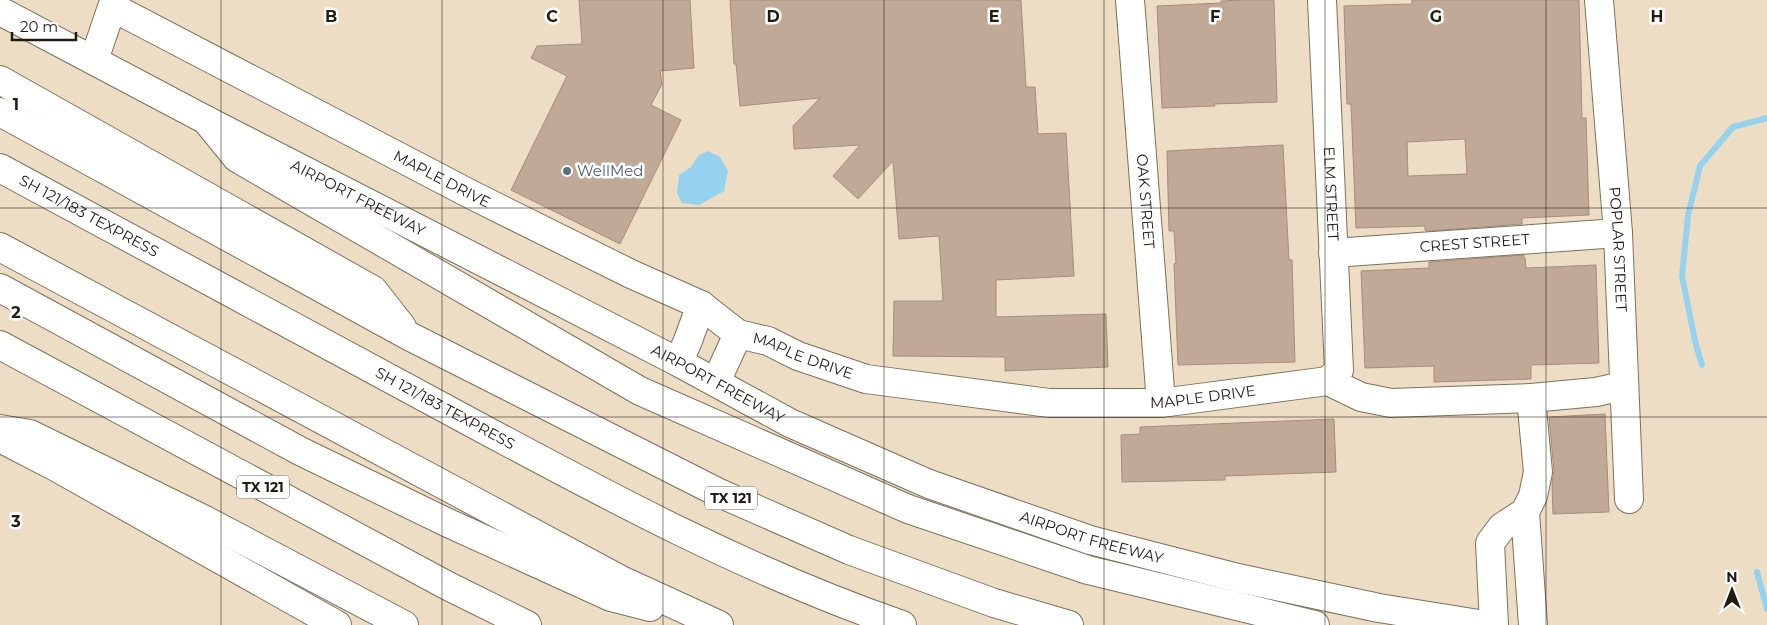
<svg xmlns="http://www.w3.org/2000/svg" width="1767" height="625" font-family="Montserrat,sans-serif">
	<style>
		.water { fill: #95d2ef }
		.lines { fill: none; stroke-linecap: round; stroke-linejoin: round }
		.stream { stroke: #95d2ef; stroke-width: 6 }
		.building { fill: #c1a997; stroke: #a48d7c; fill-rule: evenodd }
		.minor-casing { stroke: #7f705a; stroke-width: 30 }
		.major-casing { stroke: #7f705a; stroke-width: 30 }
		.highway-casing { stroke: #7f705a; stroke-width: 30 }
		.minor { stroke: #fff; stroke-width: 28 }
		.major { stroke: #fff; stroke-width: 28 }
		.highway { stroke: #fff; stroke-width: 28 }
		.grid { fill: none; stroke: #211b12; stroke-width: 1; stroke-opacity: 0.55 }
		.service-dot { fill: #5c6f8a; stroke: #fff; stroke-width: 2 }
		.labels { text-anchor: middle; stroke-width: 5; stroke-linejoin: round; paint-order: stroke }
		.shield { fill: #fff; stroke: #645f59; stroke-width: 1 }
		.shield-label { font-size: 14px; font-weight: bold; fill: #211b12 }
		.service-label { font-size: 15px; fill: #4e5e75; stroke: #fff; text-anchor: start }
		.street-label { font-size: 15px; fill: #211b12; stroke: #fff }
		.grid-label { font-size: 16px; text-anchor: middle; font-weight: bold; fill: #211b12; stroke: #fff; stroke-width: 5; stroke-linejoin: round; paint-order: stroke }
	</style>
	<rect width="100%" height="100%" fill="#eeddc5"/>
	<path class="water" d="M708,151L720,157L728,171L724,191L699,205L682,203L677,193L679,175L691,167L699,155Z"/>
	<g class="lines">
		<path class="stream" d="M1702,365L1695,341L1682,276L1688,215L1700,166L1733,127L1767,118
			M1757,572L1767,609"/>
	</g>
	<path class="building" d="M579,0H690L694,68L660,71L662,84L651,105L681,120L620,244L511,190L567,76L531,58L537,46L582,44Z
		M730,0H1021L1026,87H1035L1038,134L1066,133L1074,276L996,280V317L1106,314L1108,367L1005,371V357L893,356L894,301H943L939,236L899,239L893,161L858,199L833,176L860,145L794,149L793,126L820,98L740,106L736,64H734Z
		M1242,0H1274L1277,102L1214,104L1215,106L1162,108L1157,6L1221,3V1Z
		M1412,0H1579L1582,118H1586L1589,215L1522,218V224L1428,231L1425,230V226L1356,228L1351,104H1347L1344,6L1412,4ZM1465,139L1467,174L1408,176L1407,142Z
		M1283,145L1289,260H1292L1295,362L1178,365L1174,264L1176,263L1174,231H1169L1167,151Z
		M1524,255V258H1525L1526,268L1596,265L1599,363L1531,365V379L1434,382V366L1365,368L1361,271L1429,268V262Z
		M1605,414L1609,512L1553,514L1552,483L1554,471L1549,417Z
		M1334,419L1336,472L1225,476V480L1122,482L1121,435L1140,434V427Z"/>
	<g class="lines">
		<defs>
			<g id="minor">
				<path id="s1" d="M1130,0L1161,403"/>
				<path id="s2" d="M1322,0L1339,370L1328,381"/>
				<path id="s3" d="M1599,0L1618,233L1629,499"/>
				<path id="s4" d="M94,60L112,7L472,195L631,274L701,305L738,334L768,341L798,356L866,379L1049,403H1161L1328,381L1361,397L1391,403L1531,398L1596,392L1623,386"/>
				<path id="s5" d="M1333,253L1618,233"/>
				<path d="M678,362L687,343L701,305"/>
				<path d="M716,382L738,334"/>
				<path d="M1525,512L1533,625"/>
				<path d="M1494,625L1490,543L1502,527L1525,512L1533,496L1538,472L1531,398"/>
			</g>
			<g id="major">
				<path id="s6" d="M0,11L206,120L678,362L790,423L929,484L1090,540L1238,578L1379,608L1485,625"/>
				<path d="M0,438L56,467L337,625"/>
			</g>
			<g id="highway">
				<path d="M0,80L373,290L402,327"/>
				<path d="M0,112L409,336L717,492L849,550L994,603L1069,625"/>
				<path d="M206,120L237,158L640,391L908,509L1088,570L1315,625"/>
				<path id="s7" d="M0,168C154,251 307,334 461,417C604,494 748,572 902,625"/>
				<path d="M0,247L623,581L719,625"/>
				<path d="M0,288L300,451L446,522L611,597L650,607"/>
				<path d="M0,345L448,586L527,625"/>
				<path d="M0,429L30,434L205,520L404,625"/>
			</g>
		</defs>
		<use href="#minor" class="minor-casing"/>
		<use href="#major" class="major-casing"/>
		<use href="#highway" class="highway-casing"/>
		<use href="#minor" class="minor"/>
		<use href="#major" class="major"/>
		<use href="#highway" class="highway"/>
	</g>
	<path class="grid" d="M221,0V625M442,0V625M663,0V625M884,0V625M1104,0V625M1325,0V625M1546,0V625M0,208H1767M0,417H1767"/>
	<circle class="service-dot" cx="567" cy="171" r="5"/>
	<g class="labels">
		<g class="shield">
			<rect x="237" y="475.5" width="52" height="23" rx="4"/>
			<rect x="705" y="486.5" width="52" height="23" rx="4"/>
		</g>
		<g class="shield-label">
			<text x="263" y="492">TX 121</text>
			<text x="731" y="503">TX 121</text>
		</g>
		<g class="service-label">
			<text x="577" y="176">WellMed</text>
		</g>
		<g class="street-label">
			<text dy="5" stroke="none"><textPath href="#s4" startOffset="428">MAPLE DRIVE</textPath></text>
			<text dy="5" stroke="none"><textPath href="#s2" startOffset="194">ELM STREET</textPath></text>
			<text dy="5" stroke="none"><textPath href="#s6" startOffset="404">AIRPORT FREEWAY</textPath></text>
			<text dy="5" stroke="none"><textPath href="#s1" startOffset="202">OAK STREET</textPath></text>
			<text dy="5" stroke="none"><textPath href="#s7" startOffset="101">SH 121/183 TEXPRESS</textPath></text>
			<text dy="5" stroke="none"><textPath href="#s5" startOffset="142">CREST STREET</textPath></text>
			<text dy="5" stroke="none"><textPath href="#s3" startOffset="250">POPLAR STREET</textPath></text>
			<text dy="5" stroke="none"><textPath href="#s4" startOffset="832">MAPLE DRIVE</textPath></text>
			<text dy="5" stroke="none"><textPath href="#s6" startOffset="809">AIRPORT FREEWAY</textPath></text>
			<text dy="5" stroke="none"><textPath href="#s4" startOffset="1238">MAPLE DRIVE</textPath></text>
			<text dy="5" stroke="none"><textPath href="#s7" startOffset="506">SH 121/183 TEXPRESS</textPath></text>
			<text dy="5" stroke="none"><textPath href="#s6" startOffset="1214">AIRPORT FREEWAY</textPath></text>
		</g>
	</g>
	<g class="grid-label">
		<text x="331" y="22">B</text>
		<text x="552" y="22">C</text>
		<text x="773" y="22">D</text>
		<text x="994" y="22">E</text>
		<text x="1215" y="22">F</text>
		<text x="1436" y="22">G</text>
		<text x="1657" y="22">H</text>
		<text x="16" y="110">1</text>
		<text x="16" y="318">2</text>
		<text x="16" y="527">3</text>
	</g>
	<g transform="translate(1732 590)" stroke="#ffffff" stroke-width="4" paint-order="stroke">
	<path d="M0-4L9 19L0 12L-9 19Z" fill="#211b12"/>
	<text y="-8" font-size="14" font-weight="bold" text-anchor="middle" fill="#211b12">N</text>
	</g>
	<path d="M12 32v8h64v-8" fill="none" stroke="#211b12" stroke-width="2.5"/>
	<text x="20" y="32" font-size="15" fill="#211b12" stroke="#ffffff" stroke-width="4" paint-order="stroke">20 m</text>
</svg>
